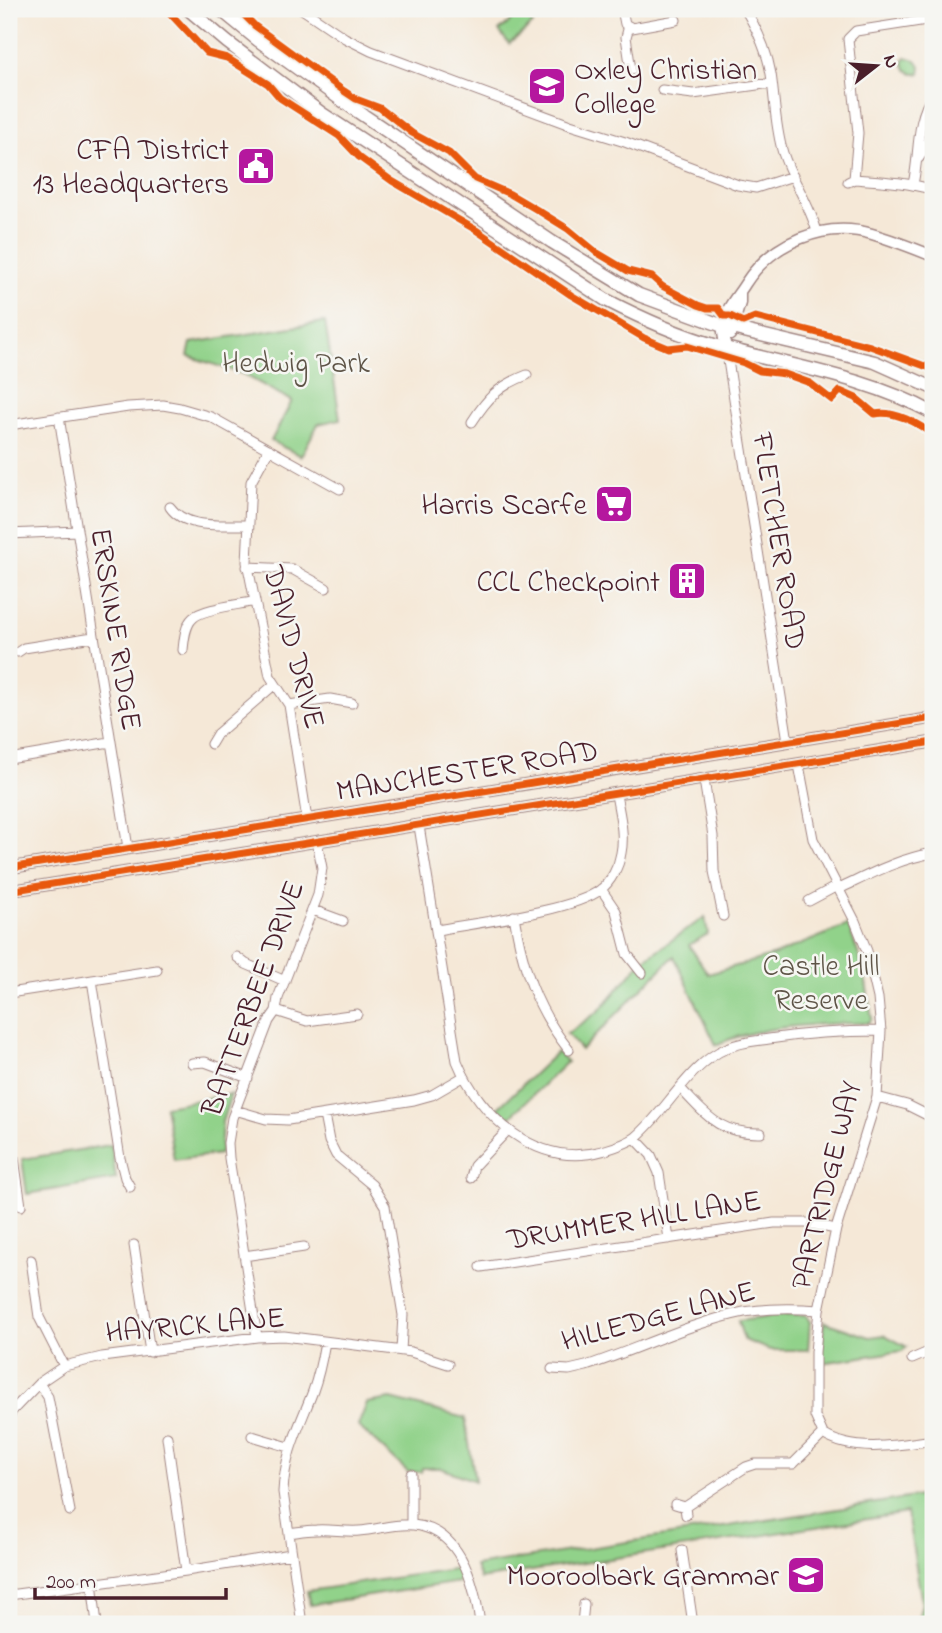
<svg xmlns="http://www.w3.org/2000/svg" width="942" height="1633" font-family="'Indie Flower',sans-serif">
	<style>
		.green { fill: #91d28a; stroke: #6e785a; stroke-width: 2 }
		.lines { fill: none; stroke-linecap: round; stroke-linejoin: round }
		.minor-casing { stroke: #a08481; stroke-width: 11 }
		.major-casing { stroke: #a08481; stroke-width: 13 }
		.highway-casing { stroke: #a08481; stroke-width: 15 }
		.minor { stroke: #fff; stroke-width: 9 }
		.major { stroke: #fff; stroke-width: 10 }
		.highway { stroke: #fff; stroke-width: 12 }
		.cycleway-casing { stroke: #f6f6f2; stroke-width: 11 }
		.cycleway { stroke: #e8590c; stroke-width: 7 }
		.labels { text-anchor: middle; stroke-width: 5; stroke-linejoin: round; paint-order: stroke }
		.poi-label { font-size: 30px; fill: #4a1f2b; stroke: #f6f6f2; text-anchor: end }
		.park-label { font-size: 30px; fill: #5f5548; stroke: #f6f6f2 }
		.street-label { font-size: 30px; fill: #4a1f2b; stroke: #f6f6f2 }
	</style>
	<rect width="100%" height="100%" fill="#f6f6f2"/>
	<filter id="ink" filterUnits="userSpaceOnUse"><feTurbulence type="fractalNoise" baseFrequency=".0143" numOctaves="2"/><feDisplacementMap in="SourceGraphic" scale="14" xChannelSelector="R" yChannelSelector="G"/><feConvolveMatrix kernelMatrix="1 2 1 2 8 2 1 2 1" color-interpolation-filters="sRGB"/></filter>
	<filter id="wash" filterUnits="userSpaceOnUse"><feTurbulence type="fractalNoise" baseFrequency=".00686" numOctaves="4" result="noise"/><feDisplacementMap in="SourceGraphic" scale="28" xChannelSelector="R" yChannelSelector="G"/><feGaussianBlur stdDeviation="1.57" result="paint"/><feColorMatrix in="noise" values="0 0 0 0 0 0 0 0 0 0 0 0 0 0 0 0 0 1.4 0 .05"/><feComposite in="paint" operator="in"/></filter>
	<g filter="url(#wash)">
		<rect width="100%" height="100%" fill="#f5e8d7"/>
		<path class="green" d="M523,11L533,24L509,44L499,31Z
			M906,57L916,60L921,67L920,73L913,74L906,69L903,62Z
			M325,322L340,419L318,424L301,456L271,441L292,401L243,374L188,356L191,343Z
			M705,917L708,934L689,945L708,974L775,955L848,925L864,970L872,1019L868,1023C824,1023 755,1026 716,1045L674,956L581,1050L567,1034L599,1011L642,961Z
			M557,1052L567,1062L508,1119L497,1109Z
			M231,1094L222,1122L220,1154L174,1160L165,1106Z
			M111,1145L116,1179L27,1194L22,1159Z
			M785,1315L806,1316L810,1322L808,1350H770L744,1340L738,1321Z
			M824,1322L870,1337L885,1335L907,1347L902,1351L821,1363Z
			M391,1399L465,1418L475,1481L441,1468H422L421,1472H408L358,1426L367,1403Z
			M933,1494V1624H917L922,1603L907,1513L480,1579L475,1566Z
			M459,1568L466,1581L310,1605L307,1591Z"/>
	</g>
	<g filter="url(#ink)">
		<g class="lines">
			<defs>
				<path id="minor" d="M302,9L345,38L371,51L570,125L625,142L738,185L756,188L793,176
					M622,9L625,24L632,28L676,20
					M745,9C757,29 767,51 771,74C775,100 775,127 783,153C792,181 810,204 817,232
					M629,26L626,37L631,70
					M662,90L693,94L772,83
					M919,158L927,145L933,111
					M854,179L858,133L848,39L856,31L933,19
					M848,182L854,179C881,181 907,182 933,190
					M913,184C920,154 915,121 933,95
					M726,348L788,741
					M59,417L128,848
					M472,422C488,397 499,386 527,375
					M9,425L128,407L163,405L180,408L211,417L340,489
					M269,449L251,482L247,562L270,676L289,705L306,813L309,819
					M170,507C186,530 223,524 248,525
					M9,534L77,531
					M247,567L292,569L326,588
					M183,650C184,640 185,625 193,618C203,608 240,605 255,601
					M18,652L24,648L93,637
					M289,705L330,699L352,703
					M211,744L217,734L275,684
					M9,759L110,742
					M799,765L813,839L855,921L867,951L878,998L881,1031L877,1097L836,1229L819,1310L815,1352V1416L823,1434C853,1454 900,1445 933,1440
					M704,780L713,836L714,871L723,916
					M419,826L457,1061C480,1117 537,1169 602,1151C612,1148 627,1144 636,1137C667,1111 689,1064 727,1048C740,1042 755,1041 769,1039C807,1033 843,1031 881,1031
					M601,889L616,911L627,954L642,973
					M839,889C871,874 898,859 933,853
					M809,901L837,886
					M313,910L343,921
					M514,916C523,968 535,1007 569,1050
					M437,930C474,923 573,911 600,890C611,882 619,866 621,853C625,833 619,813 616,794
					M237,957L246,964L285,981
					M92,980L120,1158L125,1178L130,1187
					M9,993L157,970
					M276,1011L307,1021L357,1014
					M192,1063L205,1062L248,1078
					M680,1088C707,1116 719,1134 761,1133
					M877,1097L907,1105L933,1118
					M235,1110L266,1119L288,1120L414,1100L432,1095L463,1077
					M324,1115L329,1141L336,1155L372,1185L385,1206L403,1315L401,1351
					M9,1124L21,1206
					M635,1138L651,1155L659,1173L669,1239
					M471,1178L474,1166L508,1130
					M134,1245L150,1352
					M244,1256L304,1247
					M31,1260L39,1317L64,1366
					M481,1267L774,1223H806L836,1229
					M257,1337L229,1158L228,1143L232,1118L269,1021L276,1011L278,998L318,895L322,868L317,841
					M912,1359L933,1350
					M552,1369L569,1370L586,1366C638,1349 690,1323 744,1312C769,1308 793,1308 819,1310
					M39,1383L48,1397L70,1511
					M9,1417L12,1411L39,1383L64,1366L102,1357L257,1337L284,1336L411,1352L448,1364
					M252,1436L289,1447
					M167,1437L186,1571
					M675,1504L685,1507L686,1515
					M685,1507L746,1467L755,1464H793L823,1434
					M411,1524V1474
					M289,1533C297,1532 307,1530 316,1530C330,1529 345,1532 359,1531C377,1530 395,1523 413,1525C461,1529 475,1585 480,1624
					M682,1550L693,1624
					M92,1582L97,1624
					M9,1595L186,1571L291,1554
					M302,1624L283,1492C285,1451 299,1428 313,1391C319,1375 322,1359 325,1342
					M582,1624L584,1604"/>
				<path id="major" d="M730,335L740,303V292
					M726,348C725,342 722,333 723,327C724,310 737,297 745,284C771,243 824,220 872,234C893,240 913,248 933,256
					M9,868L933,718
					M9,891L933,742"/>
				<path id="highway" d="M188,9L227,42L321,113L606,300C641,318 676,334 714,345C788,366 865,376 933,413
					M220,9L258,40L357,111L552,242L639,295L723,326L875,362L933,388"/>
			</defs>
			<use href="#minor" class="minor-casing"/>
			<use href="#major" class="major-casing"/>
			<use href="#highway" class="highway-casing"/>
			<use href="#minor" class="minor"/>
			<use href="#major" class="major"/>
			<use href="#highway" class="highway"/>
			<defs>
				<path id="cycleway" d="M166,9L207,53L227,58L268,84L280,98L339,136L359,157L392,181L476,230L571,295L617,322L644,338L668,348L687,346L744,363L760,371L785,374L810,383L832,400L840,391L856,398L875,414C893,410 920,423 933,436
					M238,9L255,26L344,91L356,99L380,108L412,133L449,153L475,179L510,194L539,211L568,229L596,252L628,271L652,277L662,286L698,305L707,308H718L724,316H730L743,322L755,317L870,346L933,369
					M9,868L933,718
					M9,891L933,742"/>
			</defs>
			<use href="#cycleway" class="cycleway-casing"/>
			<use href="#cycleway" class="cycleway"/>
		</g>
	</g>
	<defs>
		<symbol id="school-square" viewBox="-11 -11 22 22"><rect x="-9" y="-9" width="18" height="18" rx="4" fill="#b5179e" stroke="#f6f6f2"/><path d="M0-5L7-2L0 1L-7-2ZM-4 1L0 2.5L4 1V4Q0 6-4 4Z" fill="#fff"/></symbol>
		<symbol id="civic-square" viewBox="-11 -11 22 22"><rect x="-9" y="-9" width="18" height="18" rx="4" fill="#b5179e" stroke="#f6f6f2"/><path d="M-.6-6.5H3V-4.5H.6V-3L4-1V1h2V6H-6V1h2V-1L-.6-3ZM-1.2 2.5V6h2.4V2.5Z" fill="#fff"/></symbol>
		<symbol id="supermarket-square" viewBox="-11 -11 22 22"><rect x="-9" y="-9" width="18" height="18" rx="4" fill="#b5179e" stroke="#f6f6f2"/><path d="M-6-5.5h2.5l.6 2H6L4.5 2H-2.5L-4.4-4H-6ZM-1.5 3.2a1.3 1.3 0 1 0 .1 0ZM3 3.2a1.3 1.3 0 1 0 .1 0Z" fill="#fff"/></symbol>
		<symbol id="building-square" viewBox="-11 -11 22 22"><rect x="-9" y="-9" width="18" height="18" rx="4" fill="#b5179e" stroke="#f6f6f2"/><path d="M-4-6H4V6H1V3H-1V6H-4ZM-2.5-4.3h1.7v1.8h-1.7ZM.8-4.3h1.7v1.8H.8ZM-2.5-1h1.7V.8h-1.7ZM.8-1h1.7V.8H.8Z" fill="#fff"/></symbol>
	</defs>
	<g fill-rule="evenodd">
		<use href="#school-square" x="525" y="64" width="44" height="44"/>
		<use href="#civic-square" x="234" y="144" width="44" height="44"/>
		<use href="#supermarket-square" x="592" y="482" width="44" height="44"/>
		<use href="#building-square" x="665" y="559" width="44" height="44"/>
		<use href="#school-square" x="784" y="1553" width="44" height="44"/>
	</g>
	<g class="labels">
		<g class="poi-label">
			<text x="574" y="79" text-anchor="start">Oxley Christian<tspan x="574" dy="34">College</tspan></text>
			<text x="229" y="159">CFA District<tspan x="229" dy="34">13 Headquarters</tspan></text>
			<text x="587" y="514">Harris Scarfe</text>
			<text x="660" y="591">CCL Checkpoint</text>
			<text x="779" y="1585">Mooroolbark Grammar</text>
		</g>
		<g class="park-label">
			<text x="296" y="372">Hedwig Park</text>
			<text x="821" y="975">Castle Hill<tspan x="821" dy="34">Reserve</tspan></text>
		</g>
		<g class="street-label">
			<text transform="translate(780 541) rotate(81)" y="10">FLETCHER ROAD</text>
			<text transform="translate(117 629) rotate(81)" y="10">ERSKINE RIDGE</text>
			<text transform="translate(295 647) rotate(75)" y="10">DAVID DRIVE</text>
			<text transform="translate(467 770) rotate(-9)" y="10">MANCHESTER ROAD</text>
			<text transform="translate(252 998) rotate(-70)" y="10">BATTERBEE DRIVE</text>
			<text transform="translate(825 1185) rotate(-76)" y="10">PARTRIDGE WAY</text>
			<text transform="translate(634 1219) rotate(-9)" y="10">DRUMMER HILL LANE</text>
			<text transform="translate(658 1315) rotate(-15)" y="10">HILLEDGE LANE</text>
			<text transform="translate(195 1324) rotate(-5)" y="10">HAYRICK LANE</text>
		</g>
	</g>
	<rect width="942" height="1633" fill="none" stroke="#f6f6f2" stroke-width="35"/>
	<g transform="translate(876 66) rotate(73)" stroke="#f6f6f2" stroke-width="5" paint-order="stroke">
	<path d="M0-5L12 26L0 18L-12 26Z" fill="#4a1f2b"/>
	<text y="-10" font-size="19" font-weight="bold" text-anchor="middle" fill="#4a1f2b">N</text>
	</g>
	<path d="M35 1588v10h191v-10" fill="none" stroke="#4a1f2b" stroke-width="3.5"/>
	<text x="46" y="1588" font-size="21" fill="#4a1f2b" stroke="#f6f6f2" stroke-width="5" paint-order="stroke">200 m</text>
</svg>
